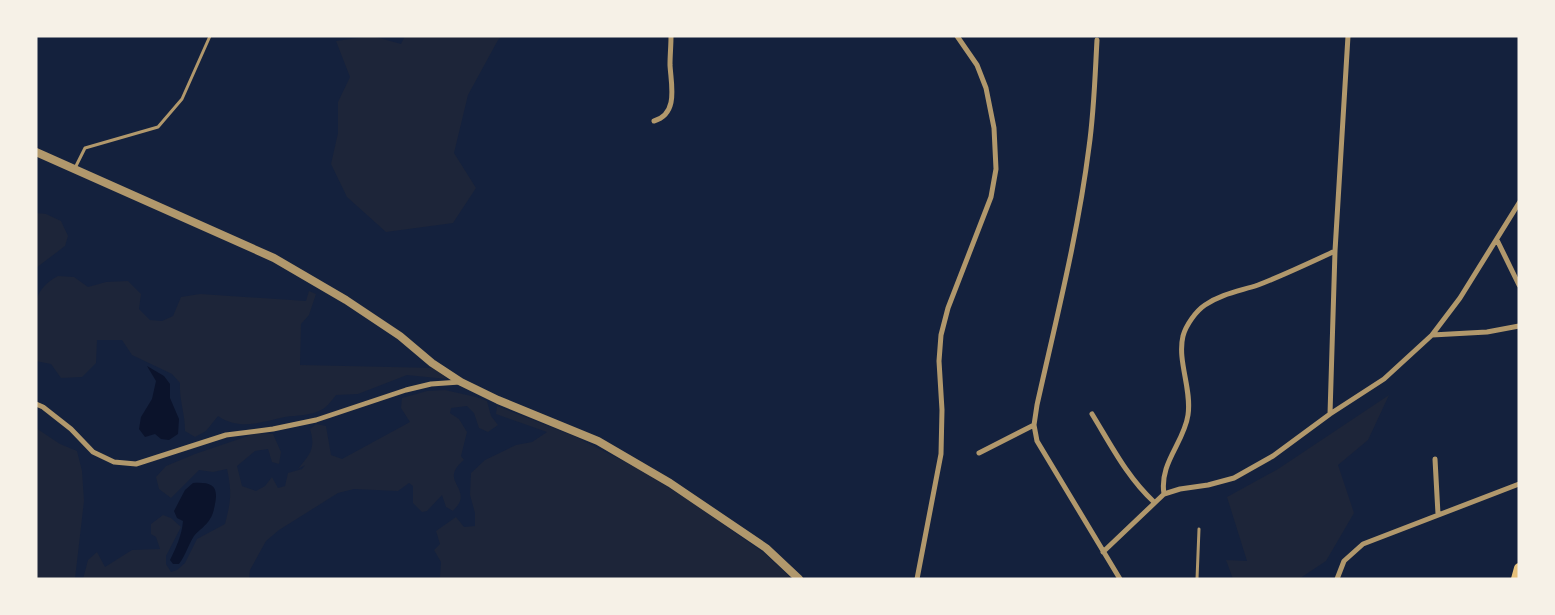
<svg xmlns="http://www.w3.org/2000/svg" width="1555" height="615" font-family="Rubik,sans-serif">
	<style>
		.green { fill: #1d2539 }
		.water { fill: #0b132b }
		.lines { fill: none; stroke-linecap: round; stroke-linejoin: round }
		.service { stroke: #b1986c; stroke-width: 3 }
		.minor { stroke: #b1986c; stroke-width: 5 }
		.tertiary { stroke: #b1986c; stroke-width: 8 }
		.primary { stroke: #e5c07b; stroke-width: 10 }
	</style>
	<rect width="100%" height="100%" fill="#14213d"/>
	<path class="green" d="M372,36L401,44L405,36H502L498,40L468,95L454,153L476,188L453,223L386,232L347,197L331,164L338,133V102L350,77L336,41Z
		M36,213L46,214L61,221L68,236L65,246L36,268Z
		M58,276L74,277L88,287L106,282L128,281L141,294L139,309L150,320L162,321L173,316L181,297L200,294L306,301L309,291L316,294L309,315L301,324L300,365L436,368L447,379L407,375L358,394L336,395C332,400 328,406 323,409C311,416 297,415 285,417C261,422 240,431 218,416L206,431L195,437L185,431C185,414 179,399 180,383L172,374L132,355L122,340H97L96,363L82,377L61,378L51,364L36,361V302C39,289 47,282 58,276Z
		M445,390L476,397L487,401L491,416L498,425L488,432L479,428L474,413L467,406L451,408L450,413L459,419L467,432L461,456L464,460C441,479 465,485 460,501C459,505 455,508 453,511L446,507L442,495L427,511L422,512L413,503V486L409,483L398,491L354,489L338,493L279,530L266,541L250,570L249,579H83L88,560L97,552L105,567L132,550L160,549L156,537L151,534V524L163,515L171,518L181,527L166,556V564L171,572L177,570L185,563L197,539L225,524C231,501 232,492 227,469L213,472L199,470L171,498L159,489L156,477L166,466L195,454L257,433L273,434L281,452L279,464L272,462L268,449L255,451L237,466L242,486L256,491L265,486L272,477L278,488L285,486L288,473L302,469L305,465L298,469C310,454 316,449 310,429L316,424L326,426L331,455L342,459L410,422L401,408L402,398L427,391Z
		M1389,395L1368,440L1338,465L1354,513L1326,561L1299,579H1233L1226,560L1247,561L1227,497L1278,469Z
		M497,406L574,436L637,468L687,499L764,553L792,579H438L440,577L441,562L434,550L440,544L436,531L456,517L464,527L475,526V513L470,495L471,473L485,460L516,445L532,442L547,432L496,414Z
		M36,428L60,444L77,451L82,471L84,501L75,579H36Z"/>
	<path class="water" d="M147,366L164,376L170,384V398L179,419L178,434L169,440L161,439L155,434L145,437L139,429L141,417L152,399L156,381Z
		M193,483C211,482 219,485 215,504C214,509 213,515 210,519C206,526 199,530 194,536C188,545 186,555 179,564H173L170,560C176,548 182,535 183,521L177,518L174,511L185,490Z"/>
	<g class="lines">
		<path class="service" d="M75,168L85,148L158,127L182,99L210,36
			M1197,579L1199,529"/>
		<path class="minor" d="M1097,40C1095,76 1094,112 1089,147C1078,234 1056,320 1037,405L1034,425L1037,441L1120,579
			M654,121C679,114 671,84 670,65C670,55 671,46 671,36
			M1497,240L1519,285
			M1432,335L1487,332L1519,326
			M36,404L43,407L71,429L93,452L114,462L136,464L226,435L273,429L316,420L406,390L431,384L460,382
			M1092,414C1111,445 1127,477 1154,502
			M1330,414L1335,251L1348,36
			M979,453L1034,425
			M1435,459L1438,514
			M1164,494C1159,463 1184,443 1188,415C1192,389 1177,361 1183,336C1186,325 1196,311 1205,305C1221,294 1240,291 1258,285C1284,275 1309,263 1335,251
			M1103,552L1164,494L1180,489L1208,485L1234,478L1273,456L1330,414L1384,379L1432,335L1460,298L1519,203
			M917,579L941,454L942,410L939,361L941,335L948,308L991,197L996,169L994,128L986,88L977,65L957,36
			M1337,579L1344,561L1363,544L1519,484"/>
		<path class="tertiary" d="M36,152L274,258L346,300L400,336L432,363L461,382L498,400L598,441L670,483L766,548L799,579"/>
		<path class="primary" d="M1516,579L1519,568"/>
	</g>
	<rect width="1555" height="615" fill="none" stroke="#f6f1e7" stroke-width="75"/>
</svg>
